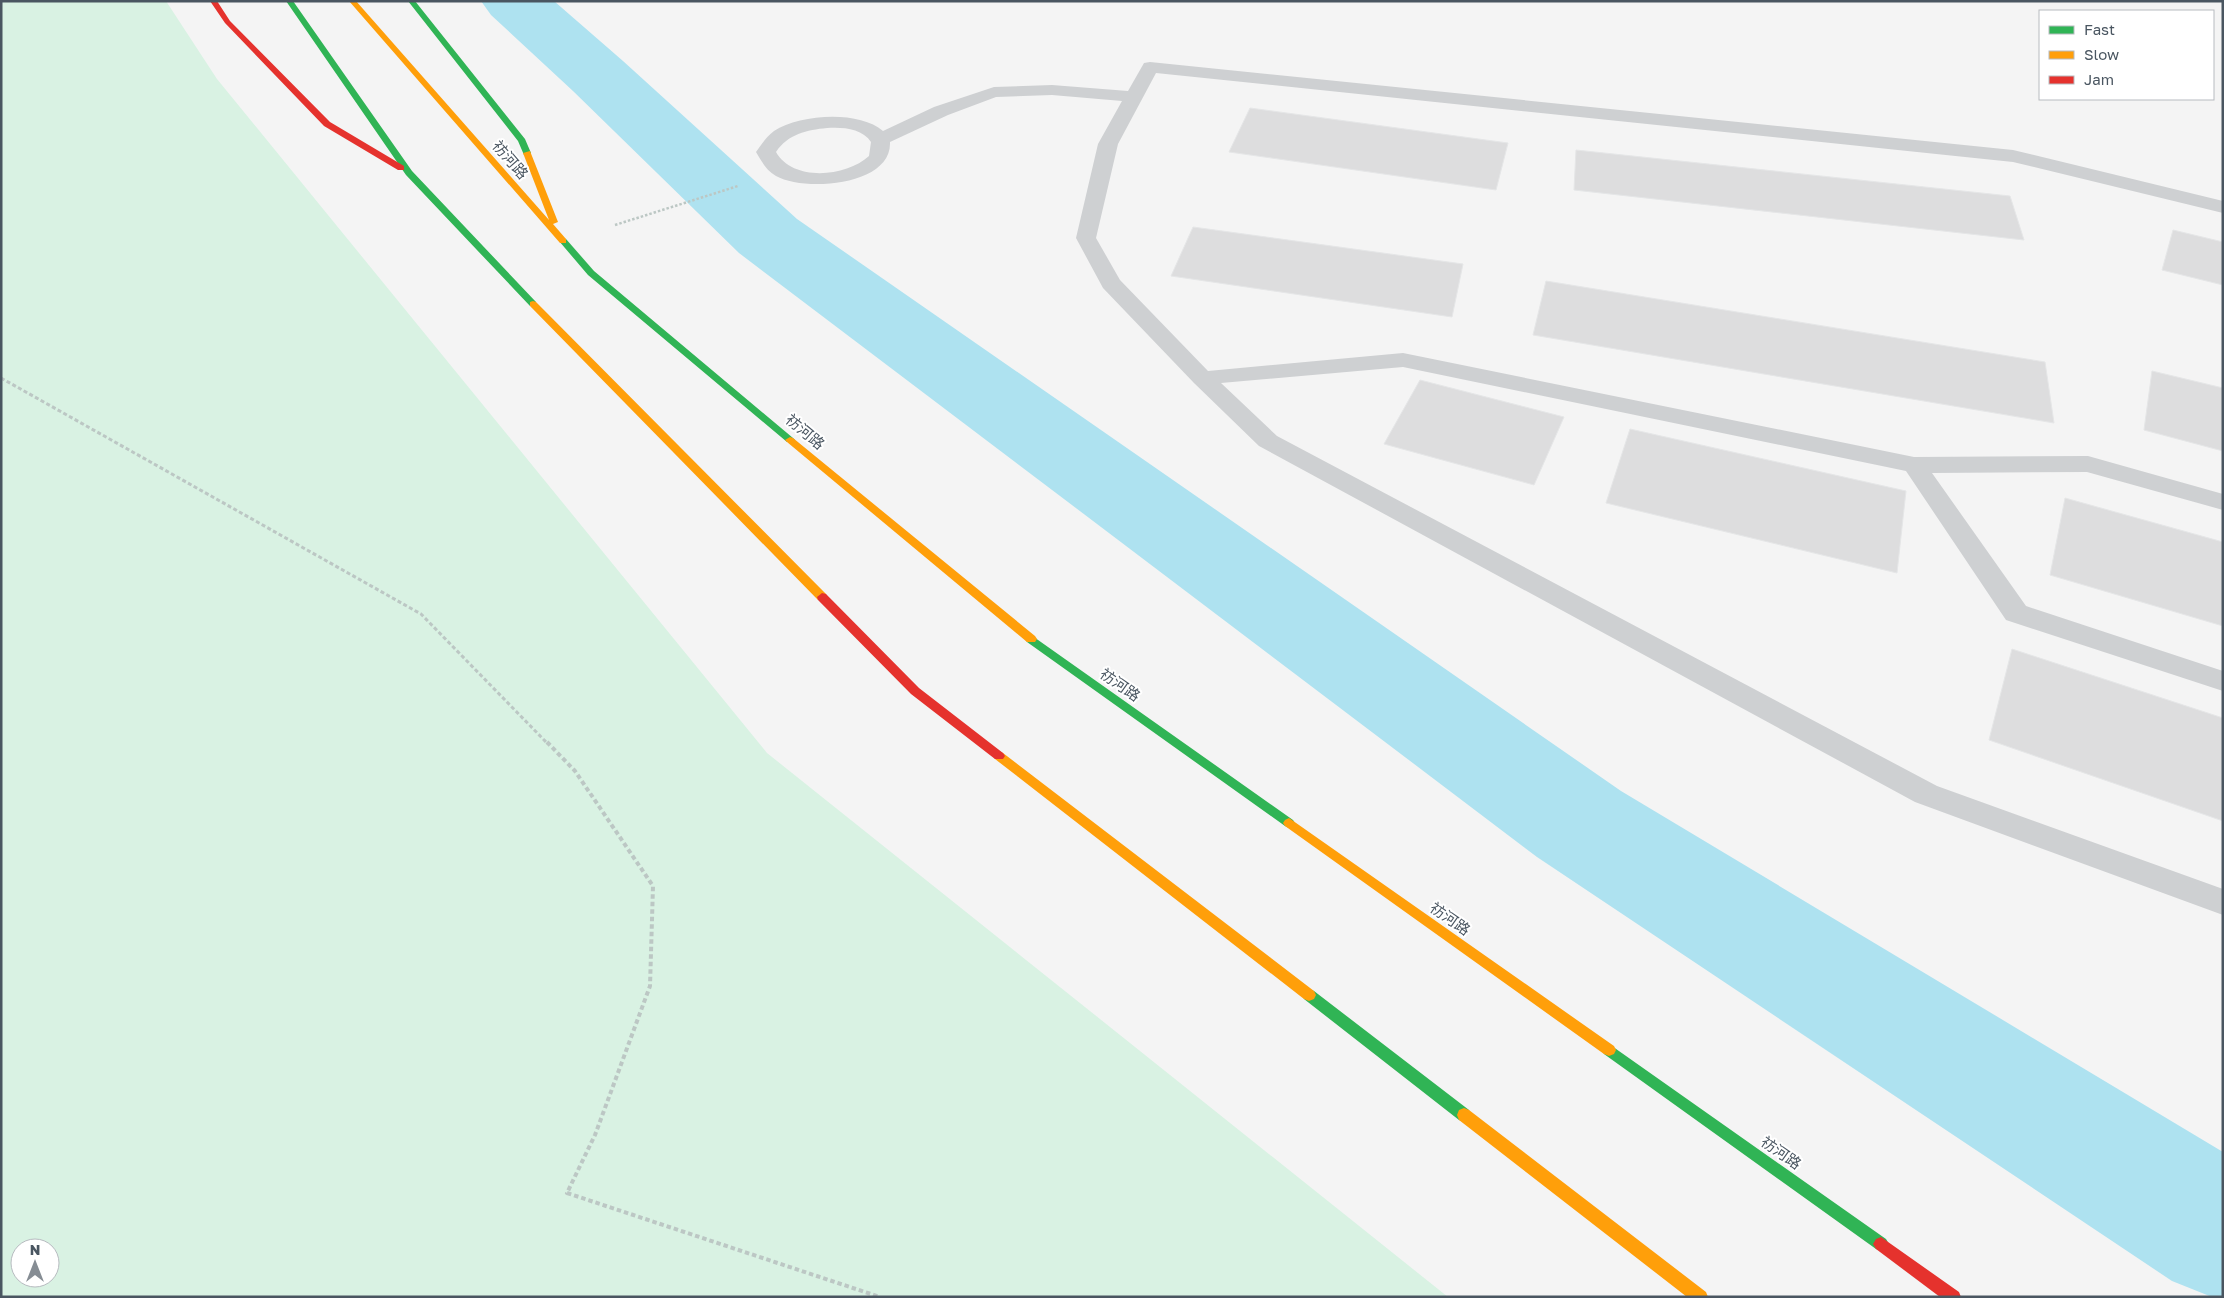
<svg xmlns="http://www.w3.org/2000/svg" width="2224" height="1298" font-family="'Golos Text','Noto Sans SC',sans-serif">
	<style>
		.green { fill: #d9f2e3; fill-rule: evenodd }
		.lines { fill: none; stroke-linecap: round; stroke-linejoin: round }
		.river { fill: #aee2f0; fill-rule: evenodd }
		.building { fill: #ddddde; stroke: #e5e6e7 }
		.path-far2 { stroke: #bcc7c4; stroke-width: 2.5; stroke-dasharray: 2.5 2; stroke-linecap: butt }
		.path-far1 { stroke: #bcc7c4; stroke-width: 3; stroke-dasharray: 4 2.5; stroke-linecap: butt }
		.path { stroke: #bcc7c4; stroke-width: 4; stroke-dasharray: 4.5 3; stroke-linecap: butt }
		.street { fill: #ced0d2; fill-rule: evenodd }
		.fast { fill: #30b455; fill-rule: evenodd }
		.slow { fill: #ff9f0a; fill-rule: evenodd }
		.jam { fill: #e5322d; fill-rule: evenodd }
		.labels { text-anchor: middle; stroke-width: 4; stroke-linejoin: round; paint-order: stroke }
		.street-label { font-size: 15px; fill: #4a5661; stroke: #fff }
	</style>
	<rect width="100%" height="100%" fill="#f4f4f4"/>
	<path class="green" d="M1,1H166L217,79L767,753L1448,1297H1ZM20,1248H50V1278H20Z"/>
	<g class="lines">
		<path class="river" d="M481,1H554L623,61L797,219L1621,791L2223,1152V1297H2212L2172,1281L1537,857L739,253L573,91L491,15Z"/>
	</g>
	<path class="building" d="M1250,108L1508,143L1496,190L1229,152Z
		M1576,150L2010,196L2024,240L1574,190Z
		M1193,227L1463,264L1452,317L1171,276Z
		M2173,230L2223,242V285L2162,270Z
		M1546,281L2045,362L2054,423L1533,335Z
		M2152,371L2223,388V451L2144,430Z
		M1420,380L1564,417L1534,485L1384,444Z
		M1630,429L1906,491L1897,573L1606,503Z
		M2065,498L2223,542V626L2050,575Z
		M2012,649L2223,718V821L1989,740Z"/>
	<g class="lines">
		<path class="path-far2" d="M615,225L738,186"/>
		<path class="path-far1" d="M1,378L421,614L548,744"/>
		<path class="path" d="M547,742L575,771L653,886L650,986L595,1135L567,1193L880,1297"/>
		<path class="street" d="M1150,62L2013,150L2223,201V213L2013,162L1156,73L1118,144L1096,238L1120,280L1208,371L1403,353L1914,457L2088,456L2223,494V510L2087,472L1932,473L2026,606L2223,671V691L2006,620L1906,471L1403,367L1221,383L1277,436L1937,786L2223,889V915L1915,802L1259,446L1194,383L1103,288L1076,238L1098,144L1122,101L1052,95L996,97L948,115L890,142C892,186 804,192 776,176C766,170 762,162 756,152C762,144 766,137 774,131C800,114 859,110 883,131L934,107L994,87L1052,85L1128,91L1144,63ZM827,128C842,127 862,128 871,142L869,156C846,177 793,182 776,152C788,134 807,130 827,128Z"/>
		<path class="fast" d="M286,1H293L412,171L536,302V306H530L406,175Z
			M408,1H415L525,139L531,153L530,155H524L518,141Z
			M563,238L566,239L594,271L793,438L795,440L793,442H787L588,275L559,241Z
			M1031,635L1293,820L1295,823L1293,826L1289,828L1285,826L1027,642L1025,639Z
			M1309,989L1314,991L1469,1110L1471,1115L1469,1120L1464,1122L1459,1120L1304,999L1302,995L1304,991Z
			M1609,1044L1886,1239L1889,1244L1886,1249L1881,1251L1876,1249L1604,1054L1602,1050L1604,1046Z"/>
		<path class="slow" d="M349,1H356L549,220L523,153L530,151L558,222L553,224L566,239V243H560Z
			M533,301L536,302L826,594L827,597L826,600H818L530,306V302Z
			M790,437L793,438L1035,636L1037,639L1035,642H1027L787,442L785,440Z
			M999,751L1003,753L1314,991L1316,995L1314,999L1309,1001L1304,999L995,759L993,756L995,753Z
			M1289,818L1614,1046L1616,1050L1614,1054L1609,1056L1604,1054L1285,826L1283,823L1285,820Z
			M1464,1108L1469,1110L1706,1292L1708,1297H1687L1459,1120L1457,1115L1459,1110Z"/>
		<path class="jam" d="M210,1H217L230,21L330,122L404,166V170H398L324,126L225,23Z
			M822,593L826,594L919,688L1003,753L1005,756L1003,759H995L911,694L818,600L817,597Z
			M1881,1237L1959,1292L1961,1297H1940L1876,1249L1873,1244L1876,1239Z"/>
	</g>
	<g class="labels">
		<g class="street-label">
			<text transform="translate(510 160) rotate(49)" y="5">祊河路</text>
			<text transform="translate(805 432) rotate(40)" y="5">祊河路</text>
			<text transform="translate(1120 685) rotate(35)" y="5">祊河路</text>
			<text transform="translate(1450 919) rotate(35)" y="5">祊河路</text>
			<text transform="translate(1781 1153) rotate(35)" y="5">祊河路</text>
		</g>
	</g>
	<rect width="2224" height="1298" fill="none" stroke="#4a5661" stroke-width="5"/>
	<rect x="2039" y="10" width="175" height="90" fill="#ffffff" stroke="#b7bbc0"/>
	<rect x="2049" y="26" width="25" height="8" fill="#30b455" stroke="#b7bbc0"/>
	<text x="2084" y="35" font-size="15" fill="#4a5661">Fast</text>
	<rect x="2049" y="51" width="25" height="8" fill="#ff9f0a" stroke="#b7bbc0"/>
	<text x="2084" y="60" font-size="15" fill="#4a5661">Slow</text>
	<rect x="2049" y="76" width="25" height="8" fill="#e5322d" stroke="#b7bbc0"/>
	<text x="2084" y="85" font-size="15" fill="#4a5661">Jam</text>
	<g transform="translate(35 1263)"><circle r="24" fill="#ffffff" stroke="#b7bbc0"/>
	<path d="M0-4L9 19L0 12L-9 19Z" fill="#868d94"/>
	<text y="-8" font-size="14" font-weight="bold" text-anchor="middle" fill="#4a5661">N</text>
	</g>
</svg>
